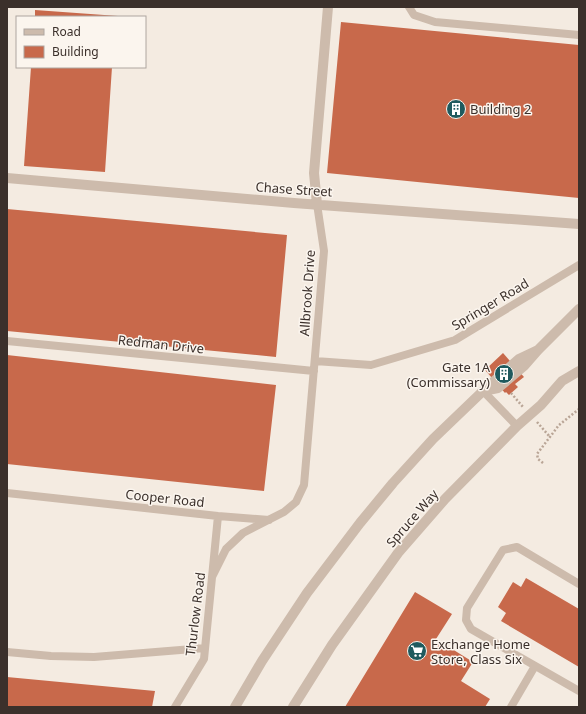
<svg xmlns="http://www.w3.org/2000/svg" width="586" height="714" font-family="'Noto Sans',sans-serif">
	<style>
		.building { fill: #c8694b }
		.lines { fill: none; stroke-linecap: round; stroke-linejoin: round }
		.path { stroke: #b9a596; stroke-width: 2.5; stroke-dasharray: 2 2; stroke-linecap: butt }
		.service { stroke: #cdbbac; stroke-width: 8 }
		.minor { stroke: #cdbbac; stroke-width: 10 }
		.tertiary { stroke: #cdbbac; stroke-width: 10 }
		.labels { text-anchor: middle; stroke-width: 3; stroke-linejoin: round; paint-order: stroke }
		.poi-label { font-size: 13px; fill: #3b302b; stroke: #fbf5ee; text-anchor: start }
		.street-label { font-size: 13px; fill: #3b302b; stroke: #fbf5ee }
	</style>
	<rect width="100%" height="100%" fill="#f4ebe1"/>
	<path class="building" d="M35,10L118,16V17H35Z
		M341,22L579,45V198L327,173Z
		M31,67H112L105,172L24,166Z
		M7,209L287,235L276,357L7,331Z
		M503,353L524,377L515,384L518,387L509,395L506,392L505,393L485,370Z
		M7,355L276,385L264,491L7,464Z
		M526,578L579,609V667L501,621L506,613L498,607L513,582L521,587Z
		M415,592L452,614L436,639L473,662L461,681L490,699L485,707H345Z
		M7,677L155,691L152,707H7Z"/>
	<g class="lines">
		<path class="path" d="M511,393L523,407
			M537,422L550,437
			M543,463L538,459L537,454L559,425L579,409"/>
		<path class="service" d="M409,7L414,15L435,22L579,35
			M7,341L314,371
			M315,361L371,365L455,340L579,265
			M483,391L517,426
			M7,493L218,516L269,520
			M212,577L226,549L243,533L284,512L296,502L304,485L324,251L317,204
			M579,584L517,547L503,550L467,608L466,620L471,629L579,691
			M7,652L51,656L94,657L205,648
			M175,707L204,659L218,516
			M511,707L535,666"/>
		<path class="minor" d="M7,178L294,203L579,224
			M317,204L314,173L328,7"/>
		<path class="tertiary" d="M483,391L498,388L524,366L538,350L579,309
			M235,707L262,661L307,593L360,523L393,483L433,439L483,391L519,359L538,350
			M293,707L332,645L398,553L445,499L517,426L541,405L562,381L579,371"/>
	</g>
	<defs>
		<symbol id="building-disc" viewBox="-11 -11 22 22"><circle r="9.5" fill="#1f5a5e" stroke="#fbf5ee"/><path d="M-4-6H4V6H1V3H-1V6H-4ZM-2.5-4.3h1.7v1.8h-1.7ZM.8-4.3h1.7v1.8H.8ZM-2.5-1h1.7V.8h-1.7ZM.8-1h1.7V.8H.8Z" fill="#fff"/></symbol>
		<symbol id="supermarket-disc" viewBox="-11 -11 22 22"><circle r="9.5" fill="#1f5a5e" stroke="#fbf5ee"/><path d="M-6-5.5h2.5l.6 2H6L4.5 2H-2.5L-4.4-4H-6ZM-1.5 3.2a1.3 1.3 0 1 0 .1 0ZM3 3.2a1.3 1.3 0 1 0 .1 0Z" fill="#fff"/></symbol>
	</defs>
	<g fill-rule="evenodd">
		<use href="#building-disc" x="445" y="98" width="22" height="22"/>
		<use href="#building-disc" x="493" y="363" width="22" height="22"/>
		<use href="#supermarket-disc" x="406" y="640" width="22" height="22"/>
	</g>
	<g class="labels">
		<g class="poi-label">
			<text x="470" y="114">Building 2</text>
			<text x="490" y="372" text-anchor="end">Gate 1A<tspan x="490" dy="15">(Commissary)</tspan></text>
			<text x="431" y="649">Exchange Home<tspan x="431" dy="15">Store, Class Six</tspan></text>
		</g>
		<g class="street-label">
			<text transform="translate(294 189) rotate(4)" y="5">Chase Street</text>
			<text transform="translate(307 293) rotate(-86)" y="5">Allbrook Drive</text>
			<text transform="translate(490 304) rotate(-31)" y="5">Springer Road</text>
			<text transform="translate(161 344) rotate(6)" y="5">Redman Drive</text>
			<text transform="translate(165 498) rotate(6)" y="5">Cooper Road</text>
			<text transform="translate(412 518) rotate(-49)" y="5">Spruce Way</text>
			<text transform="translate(195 614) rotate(-83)" y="5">Thurlow Road</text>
		</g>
	</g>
	<rect width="586" height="714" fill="none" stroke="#3b302b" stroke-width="16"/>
	<rect x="16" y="16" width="130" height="52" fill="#fbf5ee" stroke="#aea6a0"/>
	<rect x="24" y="29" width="20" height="6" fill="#cdbbac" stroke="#aea6a0"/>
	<text x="52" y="36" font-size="12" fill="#3b302b">Road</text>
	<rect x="24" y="46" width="20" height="12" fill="#c8694b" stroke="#aea6a0"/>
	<text x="52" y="56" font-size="12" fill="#3b302b">Building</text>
</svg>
